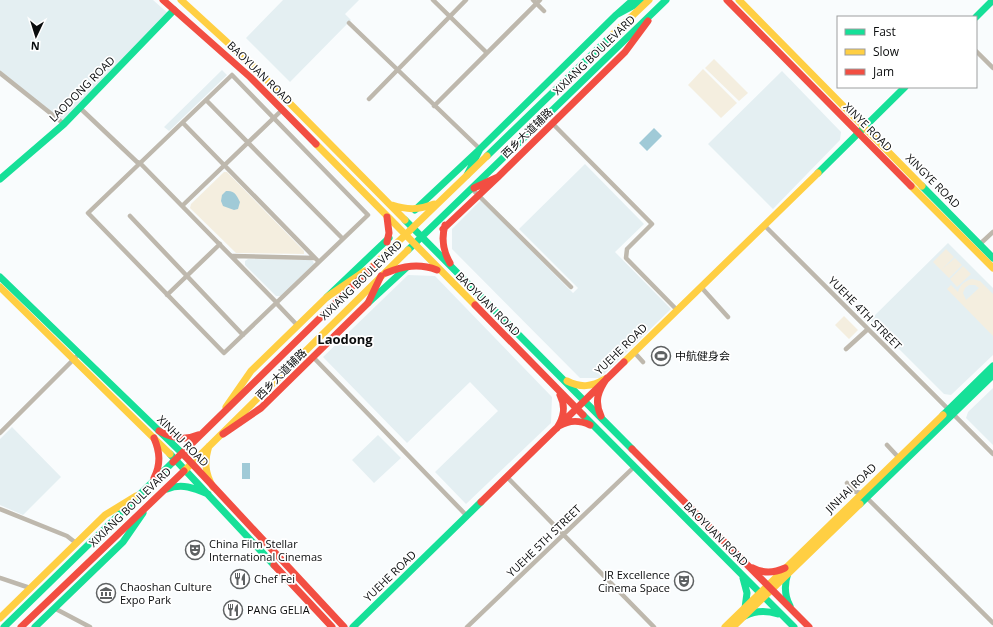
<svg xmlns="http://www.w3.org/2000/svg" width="993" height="627" font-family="'Open Sans','Noto Sans SC',sans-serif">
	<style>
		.built { fill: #e4eff2 }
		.green { fill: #f4eedf; fill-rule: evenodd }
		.water { fill: #a0cad7 }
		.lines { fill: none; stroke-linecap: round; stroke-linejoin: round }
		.street { stroke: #beb8ad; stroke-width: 4.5 }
		.fast { stroke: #16e098; stroke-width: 7 }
		.slow { stroke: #ffcf43; stroke-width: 7 }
		.jam { stroke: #f24e42; stroke-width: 7 }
		.labels { text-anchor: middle; stroke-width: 3.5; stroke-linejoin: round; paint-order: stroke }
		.street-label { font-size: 11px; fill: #0b0d0e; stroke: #fff }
		.poi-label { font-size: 11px; fill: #0b0d0e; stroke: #fff; text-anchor: start }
		.quarter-label { font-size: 13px; font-weight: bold; fill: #0b0d0e; stroke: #fff }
	</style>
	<rect width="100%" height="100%" fill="#f9fcfd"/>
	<path class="built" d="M0,0H153L170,15L64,124L0,73Z
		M283,0H359L345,14L351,20L290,82L246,38Z
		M222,70L227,75L169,131L164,127Z
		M782,71L841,132L840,140L773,209L708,144Z
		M585,164L644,224L615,252L671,309L600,378H580L452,249V229L481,200L573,293L578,288L519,229Z
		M948,243L993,288V355L951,395L944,394L870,320Z
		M248,259L311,260L313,261L314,264L282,296H276L245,265V261Z
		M408,275L435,276L552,397L551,423L466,504L435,472L498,411L470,382L407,443L323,357Z
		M993,388V445L966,418L968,412Z
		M12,427L61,477L23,515L0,505V439Z
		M378,435L401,458L374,483L352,460Z"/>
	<path class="green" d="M714,59L748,93L739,101L705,68Z
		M703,69L737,103L721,118L688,85Z
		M224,172H227L304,251V254L236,253L190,208L191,204Z
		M946,249L954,257L941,270L933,262Z
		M955,258L962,265L949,278L941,270Z
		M963,266L971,274L957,287L950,279Z
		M972,279L980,281L993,294V336L947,289L951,285L958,292C960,285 964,281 972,279ZM969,285H975L979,288L966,300L963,293L965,288Z
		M844,316L858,330L849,339L835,325Z"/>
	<path class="water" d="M654,128L662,136L647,151L639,143Z
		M226,191C235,190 237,196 240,202L238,209L234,210L223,206L221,201L222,195Z
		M242,463H250V479H242Z"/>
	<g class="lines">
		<path class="street" d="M433,0L487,53
			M533,0L544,11
			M349,23L480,149
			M976,51L993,68
			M0,73L64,124
			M232,75L368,215L224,353L88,213Z
			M369,99L466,0
			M206,100L343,239
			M434,106L540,0
			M80,108L137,162L140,163L277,303L278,305L298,326
			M183,123L319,262
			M552,123L652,224L627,249L626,258L677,310
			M472,189L571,287
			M182,206L282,110
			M130,216L243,335
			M765,226L993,454
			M980,244L993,232
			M232,256L315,258
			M701,287L728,317
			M167,295L220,244
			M846,349L868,329
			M634,352L643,362
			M313,357L467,516
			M0,433L79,354
			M887,445L900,459
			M507,477L654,627
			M847,483L856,492L862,493L993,623
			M0,509L67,536L76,543
			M0,578L30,588
			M54,608L90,627
			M467,627L634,467"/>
		<path class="fast" d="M616,15L633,0
			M976,17L993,0
			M487,156L611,36
			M818,173L905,87
			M467,175L480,149L616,15L644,0
			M0,179L64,124L174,10
			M922,186L993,258
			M415,210L480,149
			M405,220L632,449
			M408,250L666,0
			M0,277L185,456
			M327,297L389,238
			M368,303L406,268
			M583,415L794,627
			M943,415L993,366
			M170,454L274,565
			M167,489C182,483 194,488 208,494
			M860,504L993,375
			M788,573C784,585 784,595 790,606
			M743,578L747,593L745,608
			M745,616C756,610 766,610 778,614
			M4,627L173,462
			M35,627L123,542L143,513
			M353,627L481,502"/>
		<path class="slow" d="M181,0L251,64L405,220
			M739,0L922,186
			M611,36L649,0
			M316,144L475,305
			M911,186L993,268
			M392,205C407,210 419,210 434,204
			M372,267L487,156
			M0,287L170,454
			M624,362L818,173
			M567,381C581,388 591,387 605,379
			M226,407L251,371L327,297L365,271
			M209,446C204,462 205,473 213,487
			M184,471L408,250
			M0,618L105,515L136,496
			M725,627L943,415
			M733,627L860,504"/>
		<path class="jam" d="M163,0L250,77L316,144
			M727,0L911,186
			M474,188L498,177L625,52L648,21
			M387,217L389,233L387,242
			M445,225C441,239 443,251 450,263
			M443,229L498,177
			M386,273C403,266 419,263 437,270
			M475,305L583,415
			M601,416C594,401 598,391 607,378
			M559,426C570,420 579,420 590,425
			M557,428C564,417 566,407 560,395
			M159,431C172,438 184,441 198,435
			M223,434L261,408L368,303L381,276
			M154,438C160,452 161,464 154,478
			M632,449L809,627
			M185,456L344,627
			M173,462L372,267
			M481,502L624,362
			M274,565L332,627
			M753,568C764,574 774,573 785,568
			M21,627L184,471"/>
	</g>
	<defs>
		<symbol id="stadium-ring" viewBox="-11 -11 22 22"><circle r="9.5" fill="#fff" stroke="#5e6162" stroke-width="1.5"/><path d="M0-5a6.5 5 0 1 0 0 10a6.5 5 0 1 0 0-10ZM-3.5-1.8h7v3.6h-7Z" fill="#5e6162"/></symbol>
		<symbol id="theatre-ring" viewBox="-11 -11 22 22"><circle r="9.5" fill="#fff" stroke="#5e6162" stroke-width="1.5"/><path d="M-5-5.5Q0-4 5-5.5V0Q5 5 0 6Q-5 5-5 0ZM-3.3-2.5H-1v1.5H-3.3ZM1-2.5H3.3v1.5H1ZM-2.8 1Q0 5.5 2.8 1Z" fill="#5e6162"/></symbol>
		<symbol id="restaurant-ring" viewBox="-11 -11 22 22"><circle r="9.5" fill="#fff" stroke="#5e6162" stroke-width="1.5"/><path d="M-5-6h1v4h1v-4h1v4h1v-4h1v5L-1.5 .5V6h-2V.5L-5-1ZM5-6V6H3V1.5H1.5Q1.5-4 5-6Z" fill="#5e6162"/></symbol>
		<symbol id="museum-ring" viewBox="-11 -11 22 22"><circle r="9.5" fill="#fff" stroke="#5e6162" stroke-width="1.5"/><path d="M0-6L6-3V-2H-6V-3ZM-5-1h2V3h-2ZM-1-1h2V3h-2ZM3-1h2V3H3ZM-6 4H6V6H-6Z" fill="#5e6162"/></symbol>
	</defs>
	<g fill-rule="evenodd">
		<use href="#stadium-ring" x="650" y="345" width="22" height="22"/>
		<use href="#theatre-ring" x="184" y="539" width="22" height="22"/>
		<use href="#restaurant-ring" x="229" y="568" width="22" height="22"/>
		<use href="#theatre-ring" x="673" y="570" width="22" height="22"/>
		<use href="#museum-ring" x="95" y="582" width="22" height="22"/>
		<use href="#restaurant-ring" x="222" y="599" width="22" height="22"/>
	</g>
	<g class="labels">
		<g class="street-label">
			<text transform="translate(594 55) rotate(-44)" y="4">XIXIANG BOULEVARD</text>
			<text transform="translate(260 73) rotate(44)" y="4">BAOYUAN ROAD</text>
			<text transform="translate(82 89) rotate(-45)" y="4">LAODONG ROAD</text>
			<text transform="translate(868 127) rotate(45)" y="4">XINYE ROAD</text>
			<text transform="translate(527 133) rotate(-44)" y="4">西乡大道辅路</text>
			<text transform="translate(933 181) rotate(45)" y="4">XINGYE ROAD</text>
			<text transform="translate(361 280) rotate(-44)" y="4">XIXIANG BOULEVARD</text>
			<text transform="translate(488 304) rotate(45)" y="4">BAOYUAN ROAD</text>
			<text transform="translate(865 313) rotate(45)" y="4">YUEHE 4TH STREET</text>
			<text transform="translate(621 349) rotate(-44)" y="4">YUEHE ROAD</text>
			<text transform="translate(281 374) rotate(-45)" y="4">西乡大道辅路</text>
			<text transform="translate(183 441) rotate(45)" y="4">XINHU ROAD</text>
			<text transform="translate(851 488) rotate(-44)" y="4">JINHAI ROAD</text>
			<text transform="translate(130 507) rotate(-44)" y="4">XIXIANG BOULEVARD</text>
			<text transform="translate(716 534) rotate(45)" y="4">BAOYUAN ROAD</text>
			<text transform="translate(544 541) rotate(-44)" y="4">YUEHE 5TH STREET</text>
			<text transform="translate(390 576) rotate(-44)" y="4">YUEHE ROAD</text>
		</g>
		<g class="poi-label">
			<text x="675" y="360">中航健身会</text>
			<text x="209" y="548">China Film Stellar<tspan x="209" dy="13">International Cinemas</tspan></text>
			<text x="670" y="579" text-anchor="end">JR Excellence<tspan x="670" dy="13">Cinema Space</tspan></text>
			<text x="254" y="583">Chef Fei</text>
			<text x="120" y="591">Chaoshan Culture<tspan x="120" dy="13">Expo Park</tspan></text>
			<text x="247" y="614">PANG GELIA</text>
		</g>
		<g class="quarter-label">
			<text x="345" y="344">Laodong</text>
		</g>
	</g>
	<rect x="837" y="16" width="140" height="72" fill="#ffffff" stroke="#9d9e9f"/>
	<rect x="845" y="29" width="20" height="6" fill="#16e098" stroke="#9d9e9f"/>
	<text x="873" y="36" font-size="12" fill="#0b0d0e">Fast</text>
	<rect x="845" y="49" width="20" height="6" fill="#ffcf43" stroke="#9d9e9f"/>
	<text x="873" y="56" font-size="12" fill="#0b0d0e">Slow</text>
	<rect x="845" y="69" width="20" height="6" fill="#f24e42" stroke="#9d9e9f"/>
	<text x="873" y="76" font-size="12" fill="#0b0d0e">Jam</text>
	<g transform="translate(36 36) rotate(184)" stroke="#ffffff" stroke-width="3" paint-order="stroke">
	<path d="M0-3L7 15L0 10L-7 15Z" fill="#0b0d0e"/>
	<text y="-6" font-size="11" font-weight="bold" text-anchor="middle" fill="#0b0d0e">N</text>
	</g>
</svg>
